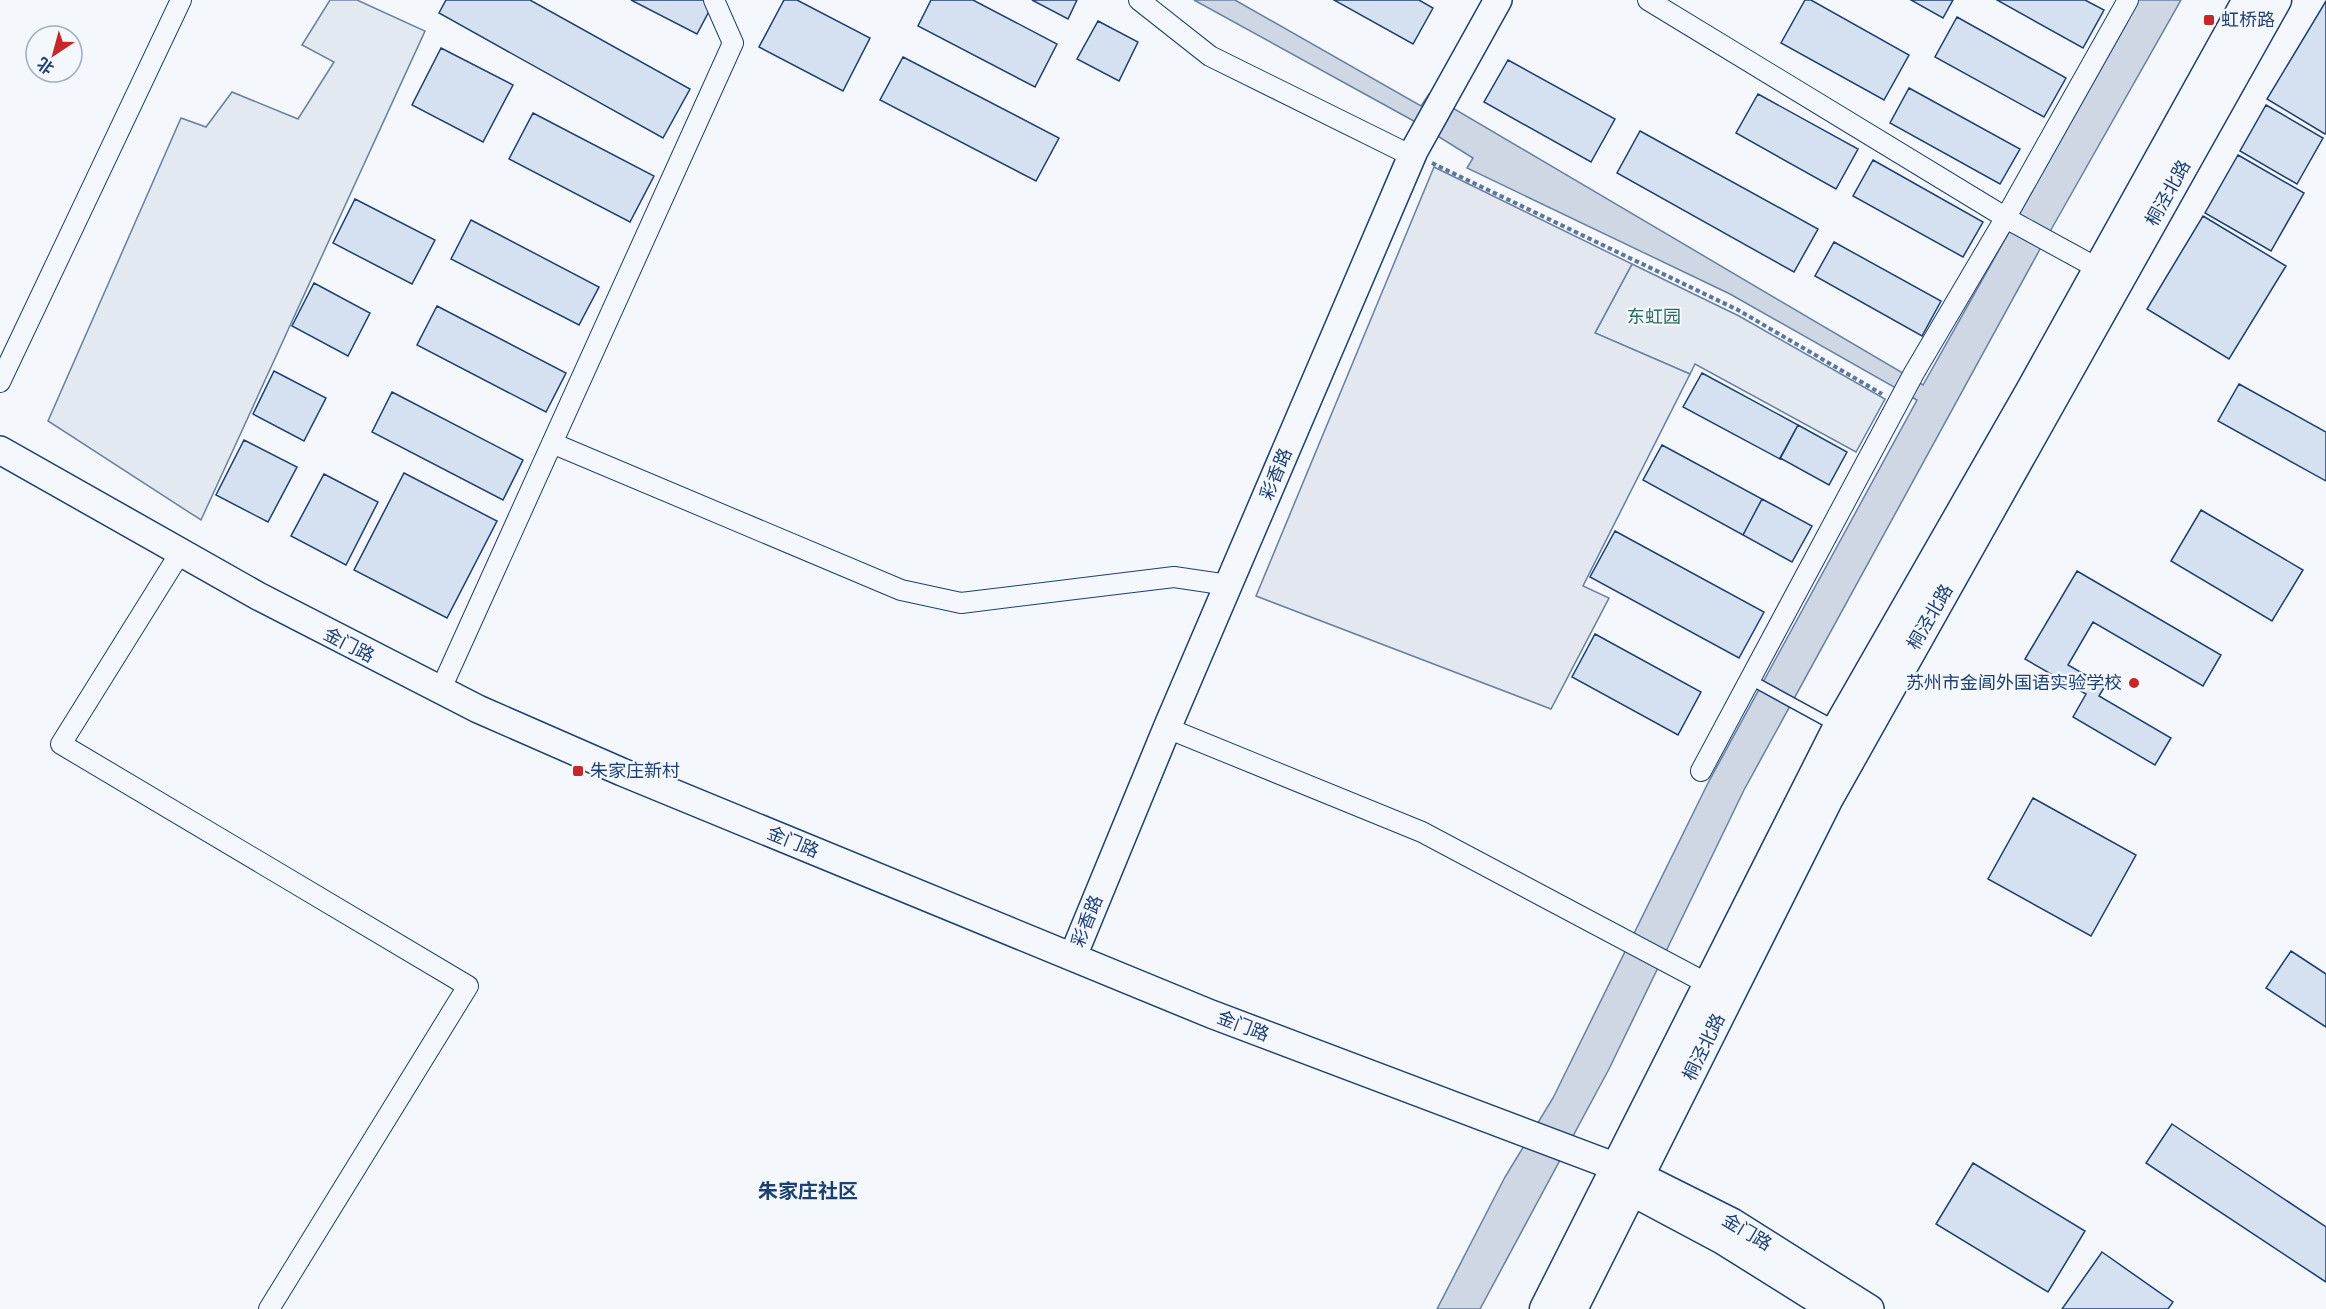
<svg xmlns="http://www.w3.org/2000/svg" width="2326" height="1309" font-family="'Archivo Narrow','Noto Sans SC',sans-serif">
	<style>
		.green { fill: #e3e9f0; stroke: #687fa3; stroke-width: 1.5 }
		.parking { fill: #e3e8f0; stroke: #687fa3; stroke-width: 1.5 }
		.water { fill: #cfd7e4; stroke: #687fa3; stroke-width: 1.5 }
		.building { fill: #d5e0f0; stroke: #1d3f73; stroke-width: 1.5 }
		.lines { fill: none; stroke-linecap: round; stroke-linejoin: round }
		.lane-casing { stroke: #1d3f73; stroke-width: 12 }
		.street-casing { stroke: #1d3f73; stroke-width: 22 }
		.secondary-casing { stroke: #1d3f73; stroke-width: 30 }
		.primary-casing { stroke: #1d3f73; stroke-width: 33 }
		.path { stroke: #5e769c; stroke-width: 4; stroke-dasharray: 4.5 3; stroke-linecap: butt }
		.lane { stroke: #f4f7fb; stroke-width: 9 }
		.street { stroke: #f4f7fb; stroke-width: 20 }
		.secondary { stroke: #f4f7fb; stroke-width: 27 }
		.primary { stroke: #f4f7fb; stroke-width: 30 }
		.poi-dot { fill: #c62828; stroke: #f4f7fb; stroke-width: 2 }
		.labels { text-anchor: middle; stroke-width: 4.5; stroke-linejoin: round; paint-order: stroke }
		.poi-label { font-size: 18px; fill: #1d3f73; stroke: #f4f7fb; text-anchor: start }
		.street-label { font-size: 18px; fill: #1d3f73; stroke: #f4f7fb }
		.park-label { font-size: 18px; fill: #2c6c60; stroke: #f4f7fb }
		.neighbourhood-label { font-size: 20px; font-weight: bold; fill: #1d3f73; stroke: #f4f7fb }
	</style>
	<rect width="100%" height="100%" fill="#f4f7fb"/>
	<path class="green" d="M330,0H357L425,31L201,520L48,421L181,118L206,127L232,92L298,119L334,62L302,45Z
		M1632,264L1739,316L1885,399L1856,452L1695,364L1690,374L1595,333Z"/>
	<path class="parking" d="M1434,167L1632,264L1595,333L1690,374L1583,586L1609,598L1551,709L1256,596Z"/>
	<path class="water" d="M1194,0H1235L1421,106L1429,94L1923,385L2127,23L2135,0H2181L2039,251L1744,790L1609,1069L1480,1309H1437L1505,1177L1553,1098L1708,783L1917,400L1730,294L1467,168L1473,158L1412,120Z"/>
	<path class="building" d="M446,0H530L690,89L663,138L439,13Z
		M631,0H715L697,34Z
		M784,0H797L870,38L843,91L759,47Z
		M931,0H973L1057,44L1035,87L918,26Z
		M1032,0H1077L1068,19Z
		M1334,0H1419L1433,8L1413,44Z
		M1805,0H1811L1909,55L1884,100L1781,43Z
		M1911,0H1953L1943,18Z
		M1997,0H2085L2104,10L2083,48Z
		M2326,1V133L2325,134L2267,99Z
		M1957,17L2066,78L2044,117L1935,57Z
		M1098,21L1138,42L1119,81L1077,59Z
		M441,48L513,85L483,142L412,105Z
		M903,57L1059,138L1036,181L880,100Z
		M1508,60L1615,119L1591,162L1484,102Z
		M1909,88L2020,149L2000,184L1890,123Z
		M1758,94L1858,149L1836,189L1736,133Z
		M2266,105L2323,138L2297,184L2240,151Z
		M533,113L654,176L630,222L509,159Z
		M1640,131L1818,229L1794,272L1617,173Z
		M2238,155L2304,193L2271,251L2205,213Z
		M1873,160L1983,222L1963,257L1853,196Z
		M355,199L435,240L412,284L333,243Z
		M2203,216L2286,266L2229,359L2147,309Z
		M471,220L599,287L579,325L451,259Z
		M1834,242L1941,301L1922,336L1815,276Z
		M314,283L370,313L348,356L292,326Z
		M437,306L566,373L546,412L417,345Z
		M274,371L326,398L304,441L253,414Z
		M1702,373L1798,425L1780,459L1683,407Z
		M2239,384L2326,432V481L2218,421Z
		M392,392L523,460L503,500L372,432Z
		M1798,425L1847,452L1829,485L1780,458Z
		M244,440L297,467L268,522L216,495Z
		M1662,445L1762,499L1743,535L1643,480Z
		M404,473L497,521L447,618L354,570Z
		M324,474L378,502L346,565L291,536Z
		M1762,499L1812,526L1792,562L1743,535Z
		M2201,510L2303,570L2272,621L2171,561Z
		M1615,531L1764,612L1739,658L1590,577Z
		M2077,571L2221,655L2203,686L2093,622L2068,665L2105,686L2099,696L2171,738L2155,765L2073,717L2086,694L2025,659Z
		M1595,634L1701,692L1678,735L1572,677Z
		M2033,798L2136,855L2091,936L1988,879Z
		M2291,951L2326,974V1027L2266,988Z
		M2172,1124L2326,1227V1282L2146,1163Z
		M1973,1163L2085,1231L2048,1292L1936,1224Z
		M2102,1252L2173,1302L2168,1309H2062Z"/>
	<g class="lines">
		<defs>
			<path id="lane" d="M1751,680L1835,726"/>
			<path id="street" d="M1139,0L1210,56L1412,156
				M1648,0L2013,222L2099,269
				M0,382L181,0
				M552,443L901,590L961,603L1174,577L1228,585
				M180,553L61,744L468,986L269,1309
				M440,691L733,43L714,0
				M1167,728L1422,832L1708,984
				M1701,771L1914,373L2006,217L2128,0"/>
			<path id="secondary" d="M0,450L258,596L478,709L622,772L1211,1014L1640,1176L1732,1222L1870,1309
				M1073,956L1167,728L1414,151L1498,0
				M1623,1175L1632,1192L1722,1240L1832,1309"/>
			<path id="primary" d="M1545,1309L1838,728L2031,391L2248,0
				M1572,1309L1827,800L2276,0"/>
		</defs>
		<use href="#lane" class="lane-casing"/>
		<use href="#street" class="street-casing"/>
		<use href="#secondary" class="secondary-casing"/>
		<use href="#primary" class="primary-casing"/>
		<path class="path" d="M1432,163L1738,310L1882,394"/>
		<use href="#lane" class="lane"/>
		<use href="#street" class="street"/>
		<use href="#secondary" class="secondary"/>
		<use href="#primary" class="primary"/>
	</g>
	<g class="poi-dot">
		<rect x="2203" y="14" width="12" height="12" rx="3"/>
		<circle cx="2134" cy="683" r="6"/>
		<rect x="572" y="765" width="12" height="12" rx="3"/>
	</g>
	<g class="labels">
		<g class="poi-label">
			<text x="2221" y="26">虹桥路</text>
			<text x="2122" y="689" text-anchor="end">苏州市金阊外国语实验学校</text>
			<text x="590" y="777">朱家庄新村</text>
		</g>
		<g class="street-label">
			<text transform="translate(2168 193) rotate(-61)" y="6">桐泾北路</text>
			<text transform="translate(1276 474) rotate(-67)" y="6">彩香路</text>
			<text transform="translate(1930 617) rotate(-60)" y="6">桐泾北路</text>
			<text transform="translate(349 645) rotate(27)" y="6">金门路</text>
			<text transform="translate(793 842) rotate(22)" y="6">金门路</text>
			<text transform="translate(1087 921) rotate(-68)" y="6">彩香路</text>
			<text transform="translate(1243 1026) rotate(21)" y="6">金门路</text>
			<text transform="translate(1704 1047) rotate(-64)" y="6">桐泾北路</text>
			<text transform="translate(1747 1232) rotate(31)" y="6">金门路</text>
		</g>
		<g class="park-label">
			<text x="1654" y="323">东虹园</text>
		</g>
		<g class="neighbourhood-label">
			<text x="808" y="1198">朱家庄社区</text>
		</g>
	</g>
	<g transform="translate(54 54) rotate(216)"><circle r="28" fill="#f4f7fb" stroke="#9eadc5" stroke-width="1.5"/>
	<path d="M0-4.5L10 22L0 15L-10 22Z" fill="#c62828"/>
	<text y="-9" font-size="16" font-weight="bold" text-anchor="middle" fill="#1d3f73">北</text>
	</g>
</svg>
